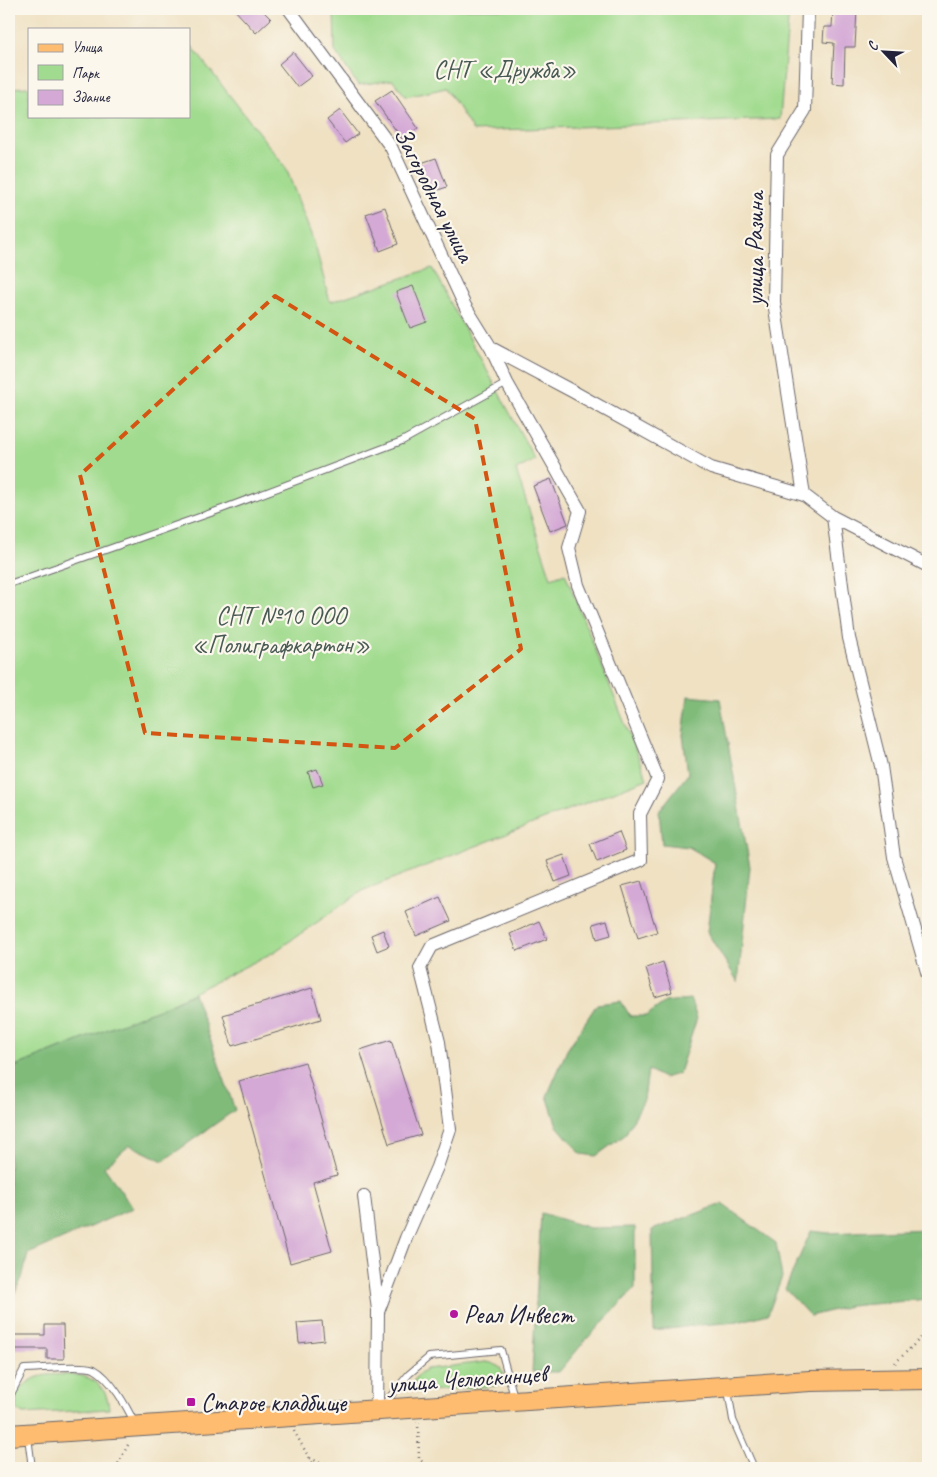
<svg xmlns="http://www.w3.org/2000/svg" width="937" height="1477" font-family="Caveat,sans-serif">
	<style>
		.green { fill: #a1db8f; stroke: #627e65 }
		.forest { fill: #80bb7a; stroke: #516e5a }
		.building { fill: #d4a9d6 }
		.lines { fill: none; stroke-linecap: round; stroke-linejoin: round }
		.service-casing { stroke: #6a656a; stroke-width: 8 }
		.minor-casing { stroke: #6a656a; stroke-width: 14 }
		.primary-casing { stroke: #6a656a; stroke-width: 22 }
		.path { stroke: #6a656a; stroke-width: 2.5; stroke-dasharray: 1 4; stroke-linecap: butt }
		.service { stroke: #fff; stroke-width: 6 }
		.minor { stroke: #fff; stroke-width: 12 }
		.primary { stroke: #fdbc70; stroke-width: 20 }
		.marked { fill: none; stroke: #d45411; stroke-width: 4; stroke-dasharray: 10 6; stroke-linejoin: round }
		.poi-dot { fill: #b5179e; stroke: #fbf7ec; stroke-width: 2 }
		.labels { text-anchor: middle; stroke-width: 4.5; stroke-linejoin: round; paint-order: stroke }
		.park-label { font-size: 25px; fill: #485a54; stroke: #fbf7ec }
		.street-label { font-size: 25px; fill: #22223b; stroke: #fbf7ec }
		.poi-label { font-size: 25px; fill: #22223b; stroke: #fbf7ec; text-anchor: start }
	</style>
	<rect width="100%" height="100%" fill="#fbf7ec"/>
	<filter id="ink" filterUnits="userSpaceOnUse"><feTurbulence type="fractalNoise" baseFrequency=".02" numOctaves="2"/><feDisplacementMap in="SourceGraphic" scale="10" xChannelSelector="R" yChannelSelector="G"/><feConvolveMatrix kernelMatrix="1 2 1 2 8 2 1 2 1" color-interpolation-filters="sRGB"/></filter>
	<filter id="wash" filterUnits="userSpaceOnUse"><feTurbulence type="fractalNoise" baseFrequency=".0096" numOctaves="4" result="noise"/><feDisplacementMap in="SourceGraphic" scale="20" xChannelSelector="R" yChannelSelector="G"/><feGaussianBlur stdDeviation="1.12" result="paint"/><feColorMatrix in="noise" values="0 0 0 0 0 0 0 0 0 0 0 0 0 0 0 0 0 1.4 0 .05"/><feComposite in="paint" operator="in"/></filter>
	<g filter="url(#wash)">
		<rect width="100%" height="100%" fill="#efe1c2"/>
		<path class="green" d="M334,9H789L780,119L473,131L446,88L406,97L393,80L358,85L335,51Z
			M190,44L286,168L315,245L330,302L432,268L535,460L516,470L551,578L565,573L647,779L364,890L274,952L173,1003L9,1069V88L29,87V116H58V118L66,116H189Z
			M485,1362C498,1363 509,1371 500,1384L495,1386L416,1392L413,1390C412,1379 418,1373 427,1369Z
			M78,1375C96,1378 108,1390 109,1409L23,1414L17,1410L16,1394C36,1370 50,1375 78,1375Z"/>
		<path class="forest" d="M688,696L720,699L750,867L738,982L707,932L715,863L689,847L662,844L659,811L688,774L683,735Z
			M194,993L235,1110L163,1161L130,1145L104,1167L133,1208L28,1254L22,1278L9,1305V1069L173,1003Z
			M690,999L697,1018L679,1073L664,1078L648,1070L644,1100L625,1135L596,1156L581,1154L557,1126L547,1096L567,1050L597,1004L621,1001L630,1016H646L665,1002Z
			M722,1204L776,1243L782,1277L768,1314L738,1322L700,1325L654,1331L652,1230Z
			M541,1213L590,1228L635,1227V1288L584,1342L559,1372H532Z
			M928,1229V1299L850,1306L810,1316L785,1289L811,1231L828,1233Z"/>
		<g id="blocks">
			<path class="building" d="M234,9H261L271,19L256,33Z
				M833,9L857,10L855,47H845L844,84L832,83L834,43L823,42L824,27H832Z
				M293,52L312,76L297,87L279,64Z
				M392,90L418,128L402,139L375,101Z
				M340,110L358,134L345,143L327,120Z
				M436,158L447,187L429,193L418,164Z
				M385,207L398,244L380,251L366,214Z
				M413,286L427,322L410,328L396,292Z
				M551,479L568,524L550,531L533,486Z
				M317,769L323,784L313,787L308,772Z
				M619,832L626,850L597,862L590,844Z
				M564,855L571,876L555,882L547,861Z
				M641,881L657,932L638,938L622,886Z
				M440,897L451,921L416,936L406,912Z
				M607,920L611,935L597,939L593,924Z
				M539,921L547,939L517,951L510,934Z
				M383,930L389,946L377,951L371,935Z
				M663,962L672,992L655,997L646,968Z
				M312,988L321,1019L232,1046L223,1015Z
				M391,1040L421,1135L389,1144L360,1050Z
				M305,1062L337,1175L313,1182L332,1251L290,1263L239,1081Z
				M322,1321L324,1340L299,1343L297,1323Z
				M45,1325H63L64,1359H47V1349H9V1335H45Z"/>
		</g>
	</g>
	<g filter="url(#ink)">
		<use href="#blocks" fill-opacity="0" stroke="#6a656a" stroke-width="1"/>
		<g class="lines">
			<defs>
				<path id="service" d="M9,584L222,509L402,441L507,383
					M728,1390L733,1420L754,1468
					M9,1398L24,1369C39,1369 83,1364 94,1369C111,1378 127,1407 135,1424
					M383,1405L409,1374L429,1357L501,1350L514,1397
					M28,1437L32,1468"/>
				<path id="minor" d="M289,9L391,147L465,306L491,348L507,383L580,511L569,548L578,585L658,779L640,814L641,860L432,946L420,968L439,1042L450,1129L437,1167L406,1238L378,1312L377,1411
					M491,348L572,391L711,468L804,495L833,517L849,638L881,766L894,857L928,975
					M804,495L774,302L777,155L805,110L808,9
					M833,517L928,566
					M364,1196L378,1310"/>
				<path id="primary" d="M9,1435L810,1381L928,1379"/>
			</defs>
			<use href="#service" class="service-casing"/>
			<use href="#minor" class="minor-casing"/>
			<use href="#primary" class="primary-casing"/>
			<path class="path" d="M895,1363L928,1331
				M418,1422L419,1459L430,1468
				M294,1431L315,1468
				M310,1458L330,1468
				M116,1468L129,1443"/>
			<use href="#service" class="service"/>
			<use href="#minor" class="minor"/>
			<use href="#primary" class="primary"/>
		</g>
	</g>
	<path class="marked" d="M275,296L475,419L521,649L395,748L145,733L80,475Z"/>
	<g class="poi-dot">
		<circle cx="454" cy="1314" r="5"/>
		<rect x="186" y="1397" width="10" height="10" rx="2.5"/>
	</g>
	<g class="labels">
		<g class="park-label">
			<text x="505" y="78">СНТ «Дружба»</text>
			<text x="281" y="624">СНТ №10 ООО<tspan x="281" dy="29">«Полиграфкартон»</tspan></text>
		</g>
		<g class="street-label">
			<text transform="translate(435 194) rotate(63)" y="9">Загородная улица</text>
			<text transform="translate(754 249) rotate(-90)" y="9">улица Разина</text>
			<text transform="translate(467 1378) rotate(-4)" y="9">улица Челюскинцев</text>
		</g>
		<g class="poi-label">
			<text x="464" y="1323">Реал Инвест</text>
			<text x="201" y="1411">Старое кладбище</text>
		</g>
	</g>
	<rect width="937" height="1477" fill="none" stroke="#fbf7ec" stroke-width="30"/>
	<rect x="28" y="28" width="162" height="90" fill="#fbf7ec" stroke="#a4a2a5"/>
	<rect x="38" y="44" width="25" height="8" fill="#fdbc70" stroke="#a4a2a5"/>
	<text x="72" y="52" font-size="15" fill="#22223b">Улица</text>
	<rect x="38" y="65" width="25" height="15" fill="#a1db8f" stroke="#a4a2a5"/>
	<text x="72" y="78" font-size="15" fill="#22223b">Парк</text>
	<rect x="38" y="90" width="25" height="15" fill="#d4a9d6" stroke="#a4a2a5"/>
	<text x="72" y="102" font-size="15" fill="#22223b">Здание</text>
	<g transform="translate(884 52) rotate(295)" stroke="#fbf7ec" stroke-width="4" paint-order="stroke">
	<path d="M0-4L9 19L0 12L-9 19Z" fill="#22223b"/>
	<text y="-8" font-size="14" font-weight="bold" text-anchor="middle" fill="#22223b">С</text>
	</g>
</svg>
